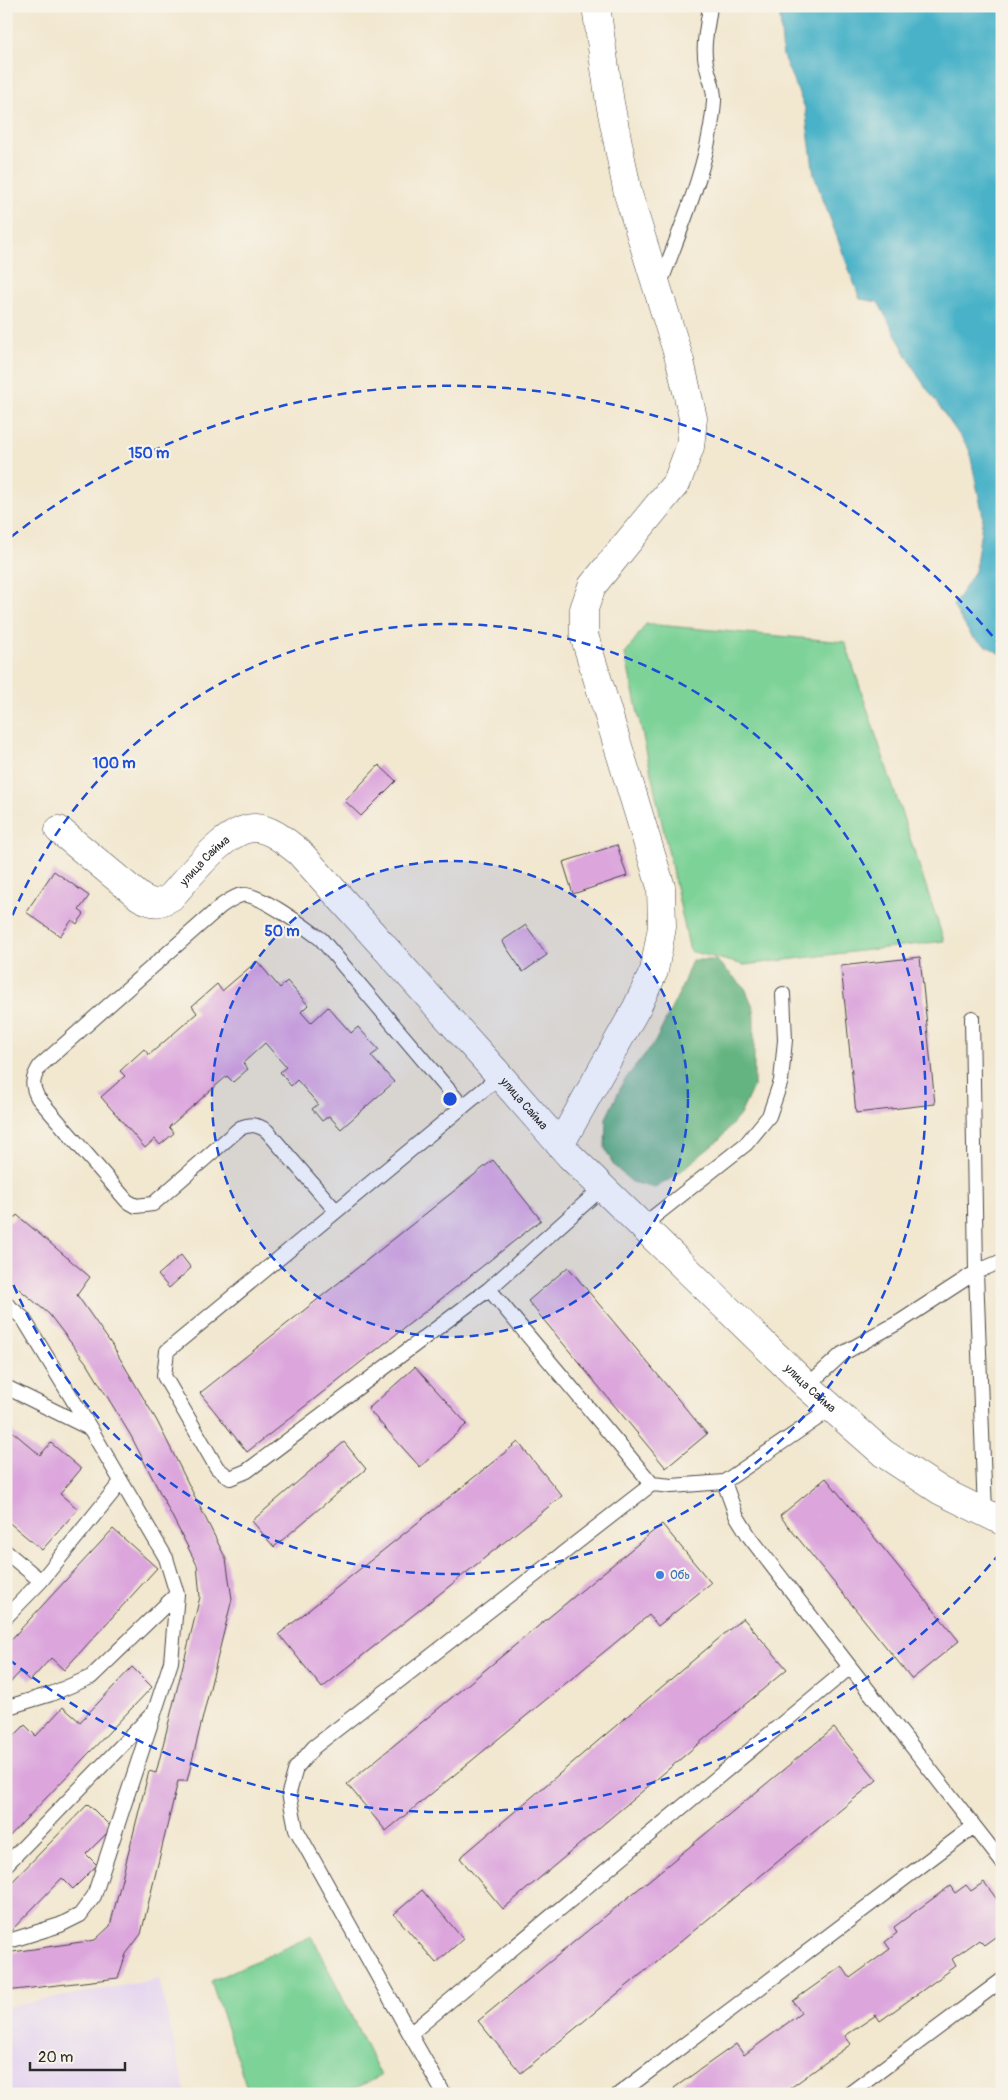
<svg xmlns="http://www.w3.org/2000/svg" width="1008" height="2100" font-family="Pangolin,sans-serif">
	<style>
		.built { fill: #e4d3f1 }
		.green { fill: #7bd297; stroke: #537e61 }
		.forest { fill: #64b480; stroke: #487056 }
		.water { fill: #49b2c8; stroke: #3a6e7a }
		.building { fill: #dca6dd }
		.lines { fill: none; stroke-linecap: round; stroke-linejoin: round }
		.service-casing { stroke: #494744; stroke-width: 16 }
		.minor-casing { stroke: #494744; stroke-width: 29 }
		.service { stroke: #fff; stroke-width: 14 }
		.minor { stroke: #fff; stroke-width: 28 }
		.ring { fill: none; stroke: #1d4ed8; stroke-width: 2.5; stroke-dasharray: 9 6 }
		.shop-dot { fill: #3f7fe0; stroke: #f7f3e8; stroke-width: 2 }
		.labels { text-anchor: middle; stroke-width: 4.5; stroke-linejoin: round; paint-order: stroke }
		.street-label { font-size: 12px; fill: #2b2b2b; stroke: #f7f3e8 }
		.shop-label { font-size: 12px; fill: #366cbe; stroke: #f7f3e8; text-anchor: start }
		.centre { fill: #1d4ed8; stroke: #f7f3e8; stroke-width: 2.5 }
		.ring-label { font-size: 15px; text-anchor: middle; font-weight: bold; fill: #1d4ed8; stroke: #f7f3e8; stroke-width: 4.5; stroke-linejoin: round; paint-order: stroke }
	</style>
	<rect width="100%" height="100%" fill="#f7f3e8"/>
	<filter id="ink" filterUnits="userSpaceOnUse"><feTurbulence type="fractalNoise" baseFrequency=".02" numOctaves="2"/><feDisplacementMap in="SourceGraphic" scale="10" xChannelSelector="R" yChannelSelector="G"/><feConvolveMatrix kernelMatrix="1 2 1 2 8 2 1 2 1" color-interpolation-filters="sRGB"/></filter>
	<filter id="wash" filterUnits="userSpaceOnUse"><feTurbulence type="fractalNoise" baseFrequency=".0096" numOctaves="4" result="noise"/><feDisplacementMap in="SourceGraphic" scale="20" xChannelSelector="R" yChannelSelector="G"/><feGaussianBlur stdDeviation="1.12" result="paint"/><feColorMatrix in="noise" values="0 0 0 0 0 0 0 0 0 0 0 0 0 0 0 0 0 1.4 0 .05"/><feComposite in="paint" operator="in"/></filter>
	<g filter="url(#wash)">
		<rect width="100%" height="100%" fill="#f2e7cf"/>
		<path class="built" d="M159,1979L186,2094H6V2007Z"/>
		<path class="green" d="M646,624L845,642L944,941L744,965L690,951L625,654Z
			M312,1936L381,2076L343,2094H249L211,1981Z"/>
		<path class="forest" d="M692,960H716L745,988L754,1009V1085L740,1115L719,1140L675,1176L655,1188L632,1182L614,1166L605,1148L606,1118L624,1081L656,1040L681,989Z"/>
		<path class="water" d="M779,6H1002V655L972,637L953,606L975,571L983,516L969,449L918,376L878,302L860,299L814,175L805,108L783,56Z"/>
		<g id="blocks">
			<path class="building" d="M379,765L396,781L361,816L345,801Z
				M617,845L627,876L573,894L563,862Z
				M54,871L89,896L79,910L84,914L77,924L72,920L60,936L26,912Z
				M526,925L547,955L523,972L502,941Z
				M920,957L935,1104L856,1113L841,966Z
				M257,961L280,988L287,981L308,1005L301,1012L311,1023L328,1007L351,1033L358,1027L379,1050L371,1056L394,1082L341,1129L329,1116L322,1121L312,1109L318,1104L297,1080L291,1086L280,1072L286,1067L265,1043L243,1063L248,1069L233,1082L227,1076L169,1127L174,1133L160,1145L155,1139L145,1148L101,1097L125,1076L120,1071L144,1049L149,1055L197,1013L192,1006L217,984L222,991Z
				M493,1160L541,1220L247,1452L200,1393Z
				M17,1215L90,1277L77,1295L112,1345L157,1421L226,1559L232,1599L187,1781H178L141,1934L126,1954L118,1978L6,1991V1953L95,1940L110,1926L149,1771L156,1773L200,1597L197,1565L131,1436L88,1365L49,1314L6,1278V1218L11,1222Z
				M181,1255L191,1268L169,1288L158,1275Z
				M568,1267L707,1434L666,1468L528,1301Z
				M415,1367L467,1424L420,1467L368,1409Z
				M6,1426L40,1455L51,1443L81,1469L60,1494L78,1509L42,1550L6,1520Z
				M344,1442L366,1469L274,1547L252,1521Z
				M518,1442L562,1496L322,1688L279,1634Z
				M826,1478L959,1641L912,1679L780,1516Z
				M662,1524L711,1583L658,1626L649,1615L386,1831L347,1784Z
				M113,1529L157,1568L64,1670L51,1658L30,1681L20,1672L6,1687V1645Z
				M743,1618L787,1669L503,1909L460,1858Z
				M132,1667L152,1687L6,1840V1744L25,1725L36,1736L63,1707L80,1722Z
				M834,1728L877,1780L521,2073L478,2021Z
				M88,1804L112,1828L86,1854L97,1865L73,1889L62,1878L6,1936V1888Z
				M984,1882L1002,1906V1932L984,1945L979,1940L952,1959L956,1966L880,2021L876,2015L845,2036L851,2044L782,2094H678L674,2088L736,2044L744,2055L801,2013L793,2001L842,1966L850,1978L890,1949L885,1942L897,1933L894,1927L950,1886L955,1893L966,1885L971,1891Z
				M422,1890L463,1939L436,1963L394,1914Z"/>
		</g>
	</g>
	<g filter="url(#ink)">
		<use href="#blocks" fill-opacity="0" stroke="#494744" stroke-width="1"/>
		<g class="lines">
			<defs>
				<path id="service" d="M660,284C681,227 710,162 714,101C715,88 708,75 706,63C702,46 708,24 710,6
					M972,1018L976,1272L985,1512
					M602,1188L489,1289L652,1484
					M336,1211L267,1131C257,1124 251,1124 240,1128L153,1204L136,1206L127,1201L38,1098C31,1085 32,1079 40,1066L221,906C227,902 235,896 242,895C257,892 308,929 321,939L463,1107
					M642,1226L746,1144L769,1116L781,1081L785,1040L783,994
					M489,1289L247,1471L230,1478L217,1468L164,1376L167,1351L500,1076
					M6,1304L23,1318L90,1428L166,1558L177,1594L171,1662L94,1896L80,1915L60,1925L6,1942
					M807,1386L842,1354L901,1321L976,1272L1002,1261
					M6,1387L89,1428
					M724,1482L736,1515L749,1536L850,1667
					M6,1552L41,1581
					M6,1617L41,1581L121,1482
					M6,1709L8,1707L51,1694L91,1677L177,1594
					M974,1826L1002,1862
					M6,1865L152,1714
					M410,2034L444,2094
					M619,2094L974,1826L850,1667L410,2034L296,1829L289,1793L296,1768L314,1747L652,1484L672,1486L724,1482L831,1409
					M849,2094L1002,1980"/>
				<g id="minor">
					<path id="s1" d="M59,830L140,897C153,904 158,905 171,897C190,876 225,828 255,828C272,829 286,842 299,852L500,1076L570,1156L807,1386L883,1453L941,1491L1002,1521"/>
					<path d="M560,1145L637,1007L654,971L662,927L661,887L584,635V609L592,586L677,482L690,447L693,418L680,361L628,194L610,103L596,6"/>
				</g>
			</defs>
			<use href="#service" class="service-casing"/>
			<use href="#minor" class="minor-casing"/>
			<use href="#service" class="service"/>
			<use href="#minor" class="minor"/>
		</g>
	</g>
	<circle cx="450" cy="1099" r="238" fill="#1d4ed8" fill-opacity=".12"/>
	<g class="ring">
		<circle cx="450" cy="1099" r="238"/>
		<path d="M7 929A475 475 0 1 1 7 1269"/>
		<path d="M1000 1553A713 713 0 0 1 11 1661M11 537A713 713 0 0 1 1000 645"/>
	</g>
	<circle class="shop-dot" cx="660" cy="1575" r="5"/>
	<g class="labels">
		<g class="street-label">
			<text dy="4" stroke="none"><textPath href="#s1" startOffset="188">улица Сайма</textPath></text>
			<text dy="4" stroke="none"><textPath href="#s1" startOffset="638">улица Сайма</textPath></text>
			<text dy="4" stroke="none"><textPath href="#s1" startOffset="1042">улица Сайма</textPath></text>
		</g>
		<g class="shop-label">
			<text x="670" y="1579">Обь</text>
		</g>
	</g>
	<circle cx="450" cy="1099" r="8" class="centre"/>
	<g class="ring-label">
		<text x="149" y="458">150 m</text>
		<text x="114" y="768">100 m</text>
		<text x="282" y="936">50 m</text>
	</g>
	<rect width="1008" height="2100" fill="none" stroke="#f7f3e8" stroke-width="25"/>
	<path d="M30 2062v8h95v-8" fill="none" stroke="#2b2b2b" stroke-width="2.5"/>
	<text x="38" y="2062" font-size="15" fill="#2b2b2b" stroke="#f7f3e8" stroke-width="4" paint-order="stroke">20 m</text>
</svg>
